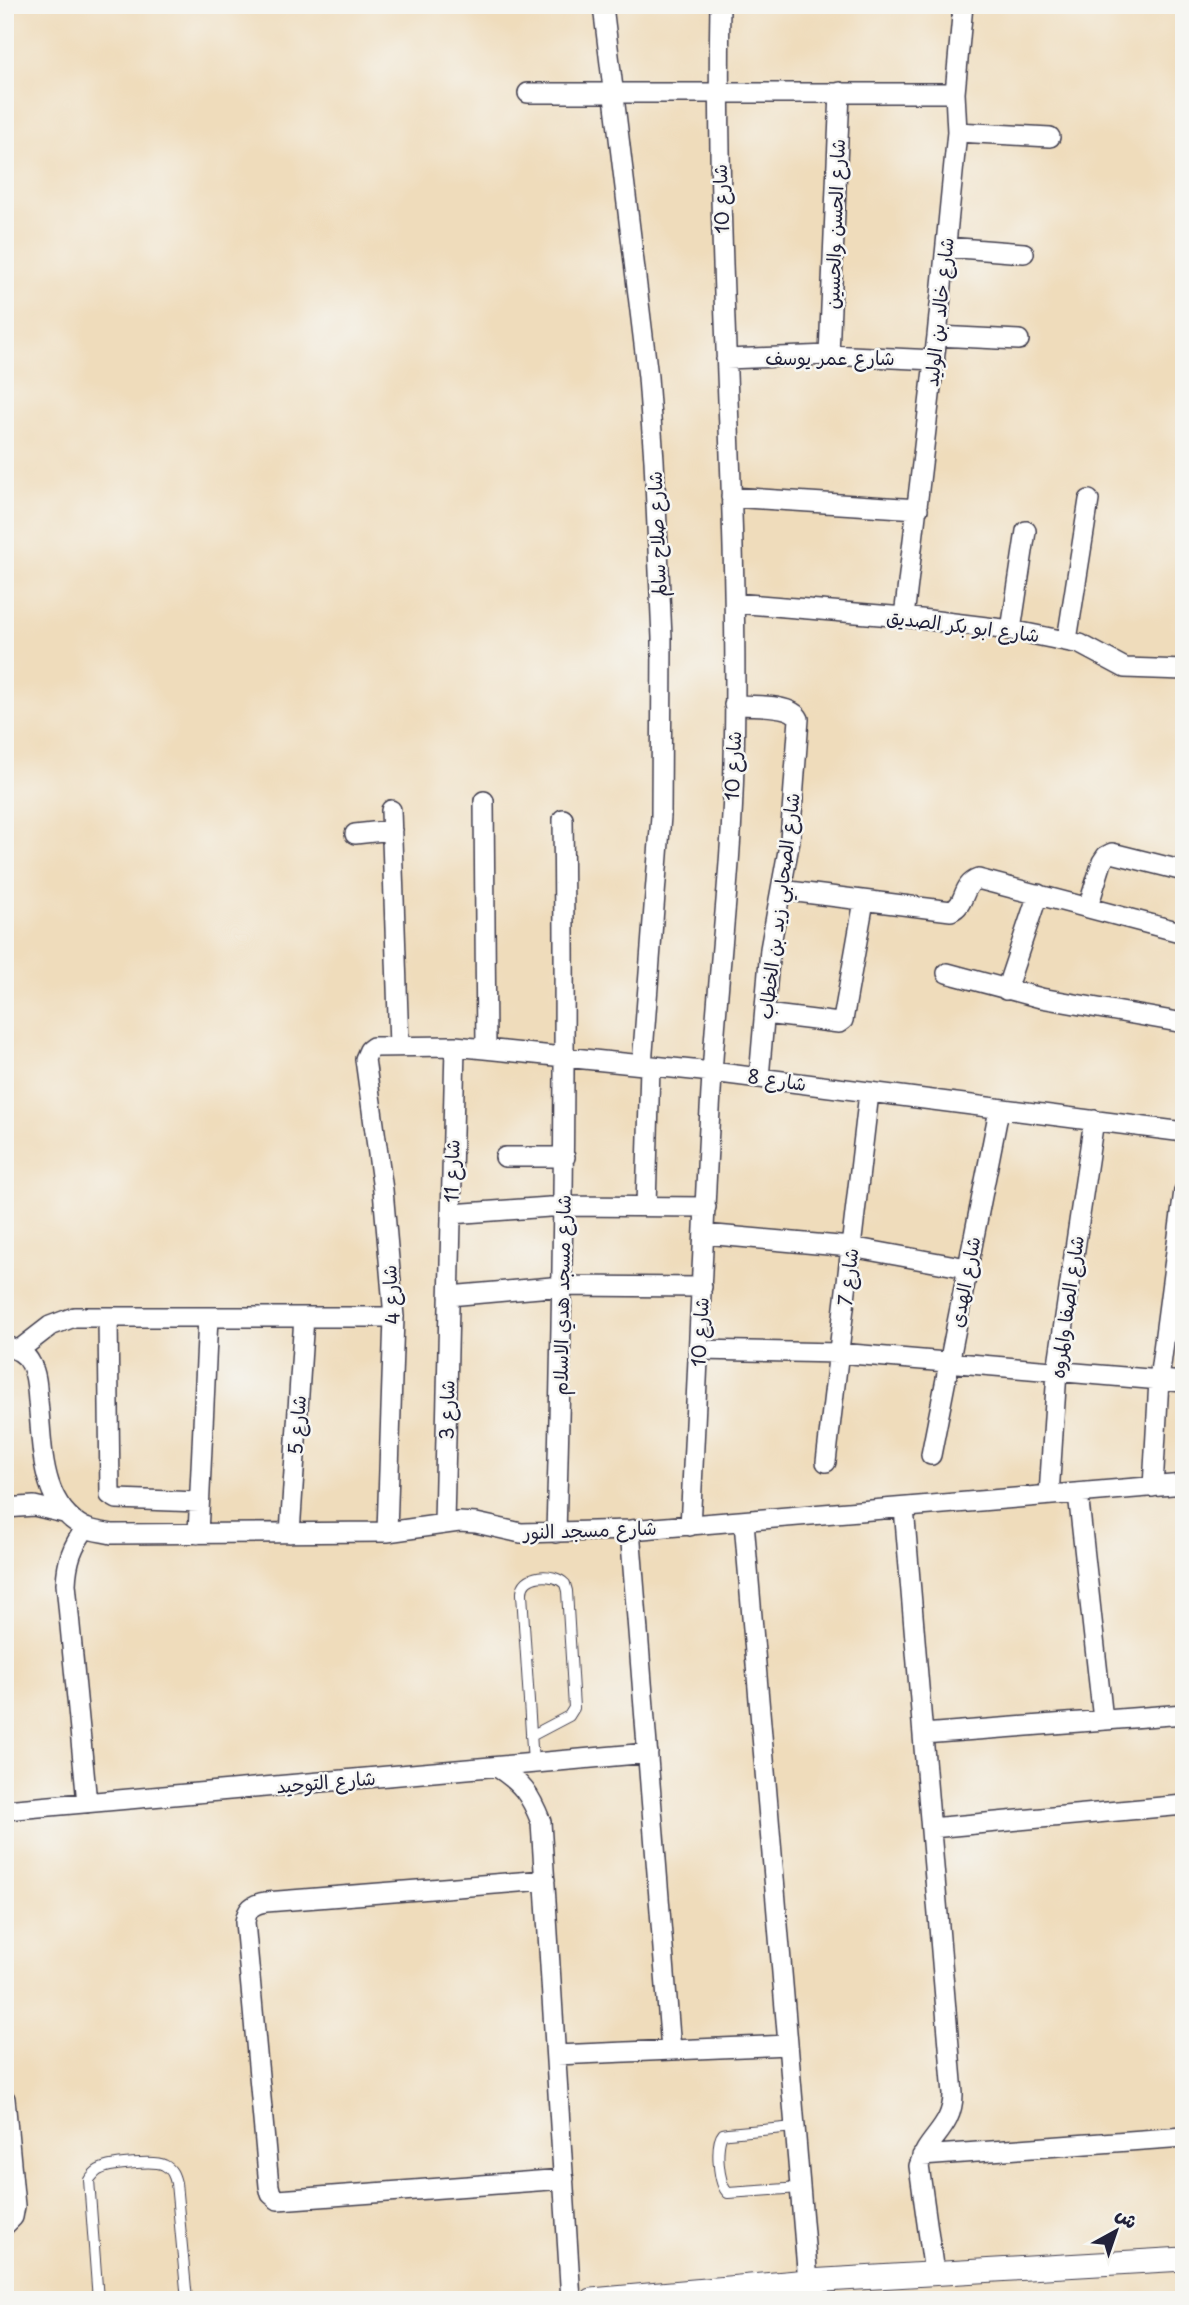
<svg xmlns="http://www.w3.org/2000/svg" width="1189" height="2305" font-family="'Playpen Sans','Playpen Sans Arabic',sans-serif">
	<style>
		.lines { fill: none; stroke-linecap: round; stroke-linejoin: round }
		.service-casing { stroke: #413e4e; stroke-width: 12 }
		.minor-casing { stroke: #413e4e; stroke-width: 22 }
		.tertiary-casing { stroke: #413e4e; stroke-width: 25 }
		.service { stroke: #fff; stroke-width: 10 }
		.minor { stroke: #fff; stroke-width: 19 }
		.tertiary { stroke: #fff; stroke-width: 23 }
		.labels { text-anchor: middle; stroke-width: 5; stroke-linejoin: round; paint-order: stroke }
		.street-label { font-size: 19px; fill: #22223b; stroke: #f6f6f2 }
	</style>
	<rect width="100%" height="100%" fill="#f6f6f2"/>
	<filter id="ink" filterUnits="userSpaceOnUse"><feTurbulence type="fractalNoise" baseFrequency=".0143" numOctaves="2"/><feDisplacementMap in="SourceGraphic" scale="14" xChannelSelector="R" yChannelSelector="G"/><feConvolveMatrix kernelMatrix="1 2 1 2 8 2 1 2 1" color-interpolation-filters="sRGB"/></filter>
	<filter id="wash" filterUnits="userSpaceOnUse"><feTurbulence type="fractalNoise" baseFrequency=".00686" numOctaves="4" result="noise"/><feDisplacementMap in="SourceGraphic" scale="28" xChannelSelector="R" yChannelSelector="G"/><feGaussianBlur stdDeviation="1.57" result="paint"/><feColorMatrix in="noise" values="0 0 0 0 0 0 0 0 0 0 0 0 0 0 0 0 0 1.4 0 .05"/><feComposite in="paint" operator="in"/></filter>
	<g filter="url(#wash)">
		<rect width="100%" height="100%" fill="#efdcbb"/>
	</g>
	<g filter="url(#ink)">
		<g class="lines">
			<defs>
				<path id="service" d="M531,1736L569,1716L574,1708L567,1591L565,1584C554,1572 521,1573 522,1594L533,1763
					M795,2127L728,2133L723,2134C715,2143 718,2185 728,2193L800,2188
					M98,2300L89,2180C93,2175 95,2171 101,2169C111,2164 155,2160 164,2165C172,2169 174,2175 176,2183L187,2300"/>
				<path id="minor" d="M603,6L648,377L654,460L662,638L661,816L642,1065
					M528,93H955
					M957,132L1050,137
					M946,247L1024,253
					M937,336L1019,340
					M829,355L840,92
					M726,359L829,355L935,360
					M731,497L918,509
					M735,603L904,617L1011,630L1080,644L1125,668L1184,670
					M904,617L937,336L957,132L955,93L963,5
					M1011,630L1026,531
					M1067,640L1089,500
					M734,705C751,706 792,703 799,719L790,840L770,949L759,1078
					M484,801L486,1049
					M391,810L399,1046
					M355,834L392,830
					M781,890L951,911C967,904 961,885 978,879L1184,933
					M1088,907L1102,862L1106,856L1112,853L1184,871
					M947,973L1041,998L1184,1023
					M1006,990L1038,894
					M765,1014L839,1023L843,1020L864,901
					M505,1157H565
					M646,1206L650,1066
					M451,1214L564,1206L706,1207
					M704,1234L851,1247L967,1268
					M449,1296L563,1286L702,1287
					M108,1317L110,1495L117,1499L199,1502
					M5,1346C16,1349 26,1353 31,1364C37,1375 37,1389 38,1401C43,1446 39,1504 85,1528C93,1531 103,1532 112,1534L387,1532L459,1522L476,1523L521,1533L630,1530L1184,1484
					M19,1350L50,1326L74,1317H394
					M699,1350L839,1353L1184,1382
					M931,1455L999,1110
					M826,1462L869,1093
					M1153,1487L1159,1380L1184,1191
					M1078,1493L1103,1720
					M1049,1495L1057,1371L1094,1120
					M5,1508L34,1506L64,1513
					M904,1508L953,2094C953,2129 927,2137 919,2166L934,2273
					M744,1522L808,2281
					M444,1523L455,1046
					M690,1526C698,1376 703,1225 712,1075C718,971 732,867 734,762C740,510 715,258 720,5
					M86,1528C72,1546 67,1561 66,1584L87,1803
					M630,1530L671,2050
					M387,1532L394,1317L383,1190L365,1059L369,1050L373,1047L455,1046L712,1072L1184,1132
					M290,1533L304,1317
					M556,1533C563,1295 566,1057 563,819
					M198,1534L208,1317
					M923,1734L1184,1714
					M497,1767C522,1783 530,1794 541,1822L571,2300
					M5,1810L648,1753
					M931,1828L1184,1805
					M545,1880L266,1902C252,1904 247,1909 245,1922L269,2186L271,2194L278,2200L564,2179
					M556,2055L788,2045
					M5,2099L15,2206L13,2217L5,2225
					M922,2156L1184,2137"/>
				<path id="tertiary" d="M592,2300L808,2281L1184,2259"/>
			</defs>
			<use href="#service" class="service-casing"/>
			<use href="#minor" class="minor-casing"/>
			<use href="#tertiary" class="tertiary-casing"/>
			<use href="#service" class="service"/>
			<use href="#minor" class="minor"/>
			<use href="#tertiary" class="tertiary"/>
		</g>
	</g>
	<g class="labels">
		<g class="street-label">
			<text transform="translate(721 199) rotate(-92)" y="7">شارع 10</text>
			<text transform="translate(835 224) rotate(-88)" y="7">شارع الحسن والحسين</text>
			<text transform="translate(939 312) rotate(-84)" y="7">شارع خالد بن الوليد</text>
			<text x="830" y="365">شارع عمر يوسف</text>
			<text transform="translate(657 534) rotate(-92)" y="7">شارع صلاح سالم</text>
			<text transform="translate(963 626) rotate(7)" y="7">شارع ابو بكر الصديق</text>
			<text transform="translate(733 766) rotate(-88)" y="7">شارع 10</text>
			<text transform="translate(779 906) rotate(-83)" y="7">شارع الصحابي زيد بن الخطاب</text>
			<text transform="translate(777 1080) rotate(8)" y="7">شارع 8</text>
			<text transform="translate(452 1171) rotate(-89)" y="7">شارع 11</text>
			<text transform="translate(848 1277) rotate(-83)" y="7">شارع 7</text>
			<text transform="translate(965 1282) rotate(-79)" y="7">شارع الهدى</text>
			<text transform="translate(391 1295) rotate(-94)" y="7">شارع 4</text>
			<text transform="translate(562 1295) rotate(-89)" y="7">شارع مسجد هدي الاسلام</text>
			<text transform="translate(1067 1307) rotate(-82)" y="7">شارع الصفا والمروه</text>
			<text transform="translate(700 1332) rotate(-87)" y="7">شارع 10</text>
			<text transform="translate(447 1410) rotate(-89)" y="7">شارع 3</text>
			<text transform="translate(297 1425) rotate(-86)" y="7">شارع 5</text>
			<text transform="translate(590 1530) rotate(-2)" y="7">شارع مسجد النور</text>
			<text transform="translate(326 1782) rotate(-5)" y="7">شارع التوحيد</text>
		</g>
	</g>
	<rect width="1189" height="2305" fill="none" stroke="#f6f6f2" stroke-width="28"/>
	<g transform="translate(1116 2231) rotate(40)" stroke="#f6f6f2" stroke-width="5" paint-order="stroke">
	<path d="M0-5L12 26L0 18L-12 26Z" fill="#22223b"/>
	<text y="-10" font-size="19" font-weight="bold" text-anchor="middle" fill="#22223b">ش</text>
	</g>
</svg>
